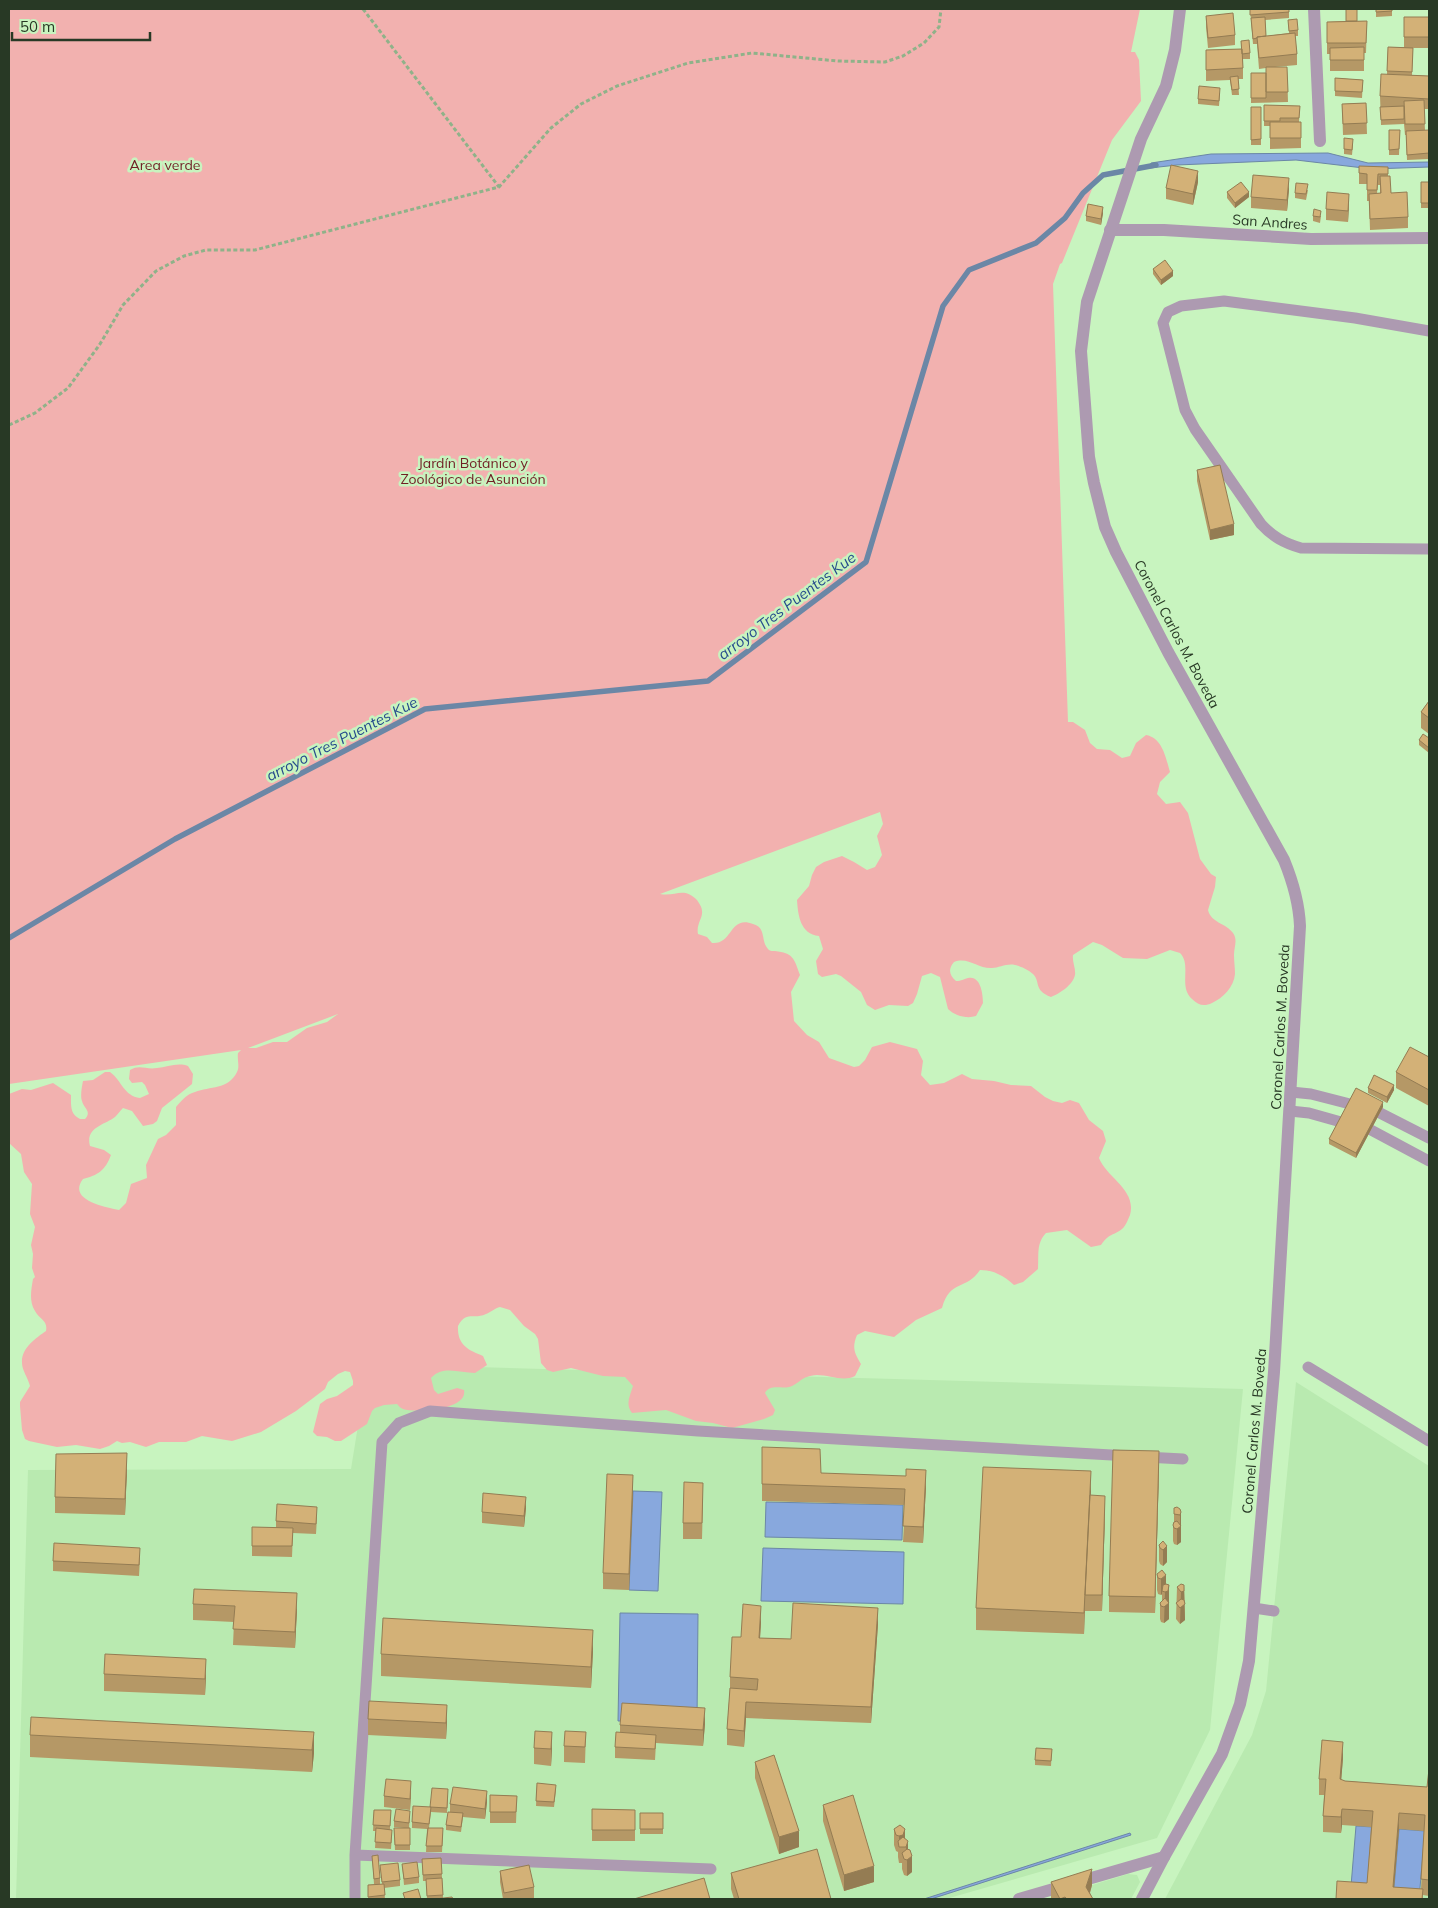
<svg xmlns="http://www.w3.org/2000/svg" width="1438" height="1908" font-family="Mulish,sans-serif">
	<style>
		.built { fill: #b9eab0 }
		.green { fill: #f2b1af; fill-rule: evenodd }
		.water { fill: #88a8dd; stroke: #6b87a6 }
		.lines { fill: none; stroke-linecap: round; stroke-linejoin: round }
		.stream { stroke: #6b87a6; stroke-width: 5.5 }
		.path { stroke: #8fb289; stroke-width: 3; stroke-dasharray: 4 2.5; stroke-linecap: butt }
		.service { stroke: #ad9ab1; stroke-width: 11 }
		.minor { stroke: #ad9ab1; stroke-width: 12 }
		.tertiary { stroke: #ad9ab1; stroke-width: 12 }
		.wall { fill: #b59866; fill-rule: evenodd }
		.shaded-wall { fill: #947c53 }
		.building { fill: #d3b177; stroke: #947c53 }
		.labels { text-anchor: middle; stroke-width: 5; stroke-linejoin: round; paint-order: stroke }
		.park-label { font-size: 14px; fill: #701e24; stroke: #c8f4bf }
		.street-label { font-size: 14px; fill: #283925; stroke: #c8f4bf }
		.water-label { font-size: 15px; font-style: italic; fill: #264b8c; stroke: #c8f4bf }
	</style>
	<rect width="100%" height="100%" fill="#c8f4bf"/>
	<path class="built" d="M368,1364L1243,1389L1210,1730L1157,1838L946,1899H16L28,1470L351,1469Z
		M1296,1382L1429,1466V1899H1165L1252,1735L1266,1691Z
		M1128,1874L1137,1875L1140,1882L1131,1899H1047Z"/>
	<path class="green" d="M9,9H1140L1131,52H1135L1139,60L1141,101L1112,140L1062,263L1060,264L1053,284L1068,722H1073L1085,730L1090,743L1097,749L1110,750L1122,758L1130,756L1136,743L1146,735C1163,738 1166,759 1170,772L1160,782L1157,794L1166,804L1180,802L1188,813L1200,859L1211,874L1216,877L1215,887L1208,910C1211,923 1226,923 1233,933C1238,940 1234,947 1234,955C1234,961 1235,968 1235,974C1234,987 1223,998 1212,1003C1204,1007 1198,1005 1192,999C1178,987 1192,965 1180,953L1170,950L1147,959L1123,958L1102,945L1093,942L1073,955C1072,962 1076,969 1075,975C1073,985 1059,994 1051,997C1033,990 1041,982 1033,974C1029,970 1020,966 1015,965C1007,963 999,968 992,968C978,969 968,956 954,962C948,969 949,975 956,981C962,981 963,979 968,978C981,975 983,995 983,1003L976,1016C967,1019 955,1016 948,1009L940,977L931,973L922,976L917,994L913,1003L908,1006L889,1005L875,1010L867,1005L861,992L841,976L836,974L822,977L818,974L816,961L823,949L819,936C800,934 798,915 797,900L809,886L812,875L816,867L824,862L842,856L854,862L867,870L875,867L882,855L877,836L883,824L880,812L660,894C676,897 683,886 697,900C699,903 702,907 702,911C703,918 696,924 698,934L707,937L712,943C733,945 729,915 753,924C767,928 760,940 768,949C770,951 771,951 775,951C793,953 794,958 800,975L791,992L794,1021L807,1035L819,1042L829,1058L854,1067L859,1066L865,1060L872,1047L890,1042L917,1049L923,1061L921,1075L930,1085L944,1083L962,1074L972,1079L994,1081L1011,1085L1031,1086L1045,1097L1053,1101L1062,1103L1070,1100L1079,1103L1089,1120L1103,1131L1106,1141L1099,1158C1107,1178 1137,1190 1130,1215C1128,1219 1126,1226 1122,1229C1113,1236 1109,1233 1101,1245L1091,1247L1067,1230L1046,1233C1036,1244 1039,1254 1038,1269L1023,1282L1014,1285C1004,1276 994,1270 980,1270C966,1291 950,1279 942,1308L916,1320L894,1337L865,1331L857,1335C852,1347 854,1353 861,1364L855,1376C843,1382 830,1375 817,1375C800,1376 800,1384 789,1387C780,1389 770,1384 765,1393L775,1410L773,1415L764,1419L732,1428L713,1423L696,1421L666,1410L632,1413C625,1404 630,1396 633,1386L625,1377L603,1376L571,1368L553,1372L547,1370L541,1363L538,1339L535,1334L524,1326L510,1310L500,1307C495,1308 491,1312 486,1314C474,1320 466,1310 458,1326C457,1345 468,1350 483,1356L487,1365L475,1373C460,1373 443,1365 431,1378L434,1390L438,1394L457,1388L464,1390C468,1410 416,1413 403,1409C400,1408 399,1406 397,1404L384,1405L375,1408L372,1411L367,1424L341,1441H335L327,1437L317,1436L313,1432L320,1404L327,1399L337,1396L353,1385V1381L350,1372L345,1371L338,1374L328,1382L325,1389L296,1411L261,1432L232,1441L202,1436L186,1442H159L146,1447L130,1442L122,1443L117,1441L109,1446L100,1449L76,1445L57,1447L29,1441L25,1439L22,1430L20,1406V1402L30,1386C28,1378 22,1370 22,1363C21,1348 36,1338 46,1331C48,1320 40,1320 35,1311C29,1302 31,1290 33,1279L35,1277L32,1268L33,1254L31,1245L35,1227L30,1214L32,1184L24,1172L21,1154L9,1143V1094L22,1089L31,1090L53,1083L71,1095C71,1106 70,1114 80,1119H85C92,1111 84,1109 82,1101C80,1096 82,1086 83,1081L93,1080L105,1072H110C122,1081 124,1096 140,1098L149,1094L145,1085L142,1082L132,1083L129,1079L130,1070C140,1064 146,1070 157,1068C167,1067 178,1062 188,1066L193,1074L192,1084L162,1108L157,1121L153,1124L143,1126L132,1111L123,1108C120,1111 118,1114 115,1117C105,1125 85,1127 90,1146L104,1150L111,1155C105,1171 98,1175 83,1179C67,1200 105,1207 119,1210L126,1203L131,1184L147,1178L146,1165L158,1139L166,1135L176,1125V1107C181,1101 187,1094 195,1092C210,1086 228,1090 237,1072C240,1067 237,1059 238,1053L241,1050L9,1084ZM338,1014L327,1022L307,1028L287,1042H273L256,1048H248Z"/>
	<path class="water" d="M1328,153L1368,163L1429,162V167L1372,169L1296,160L1177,165L1150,168L1151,163L1211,154Z
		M633,1491L662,1492L658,1591L629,1590Z
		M766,1502L903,1505L902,1540L765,1537Z
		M763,1548L904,1552L903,1604L761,1601Z
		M620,1613L698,1614L697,1721H618Z
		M1356,1826L1373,1827L1367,1899L1350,1898Z
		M1399,1829L1425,1831L1419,1899H1393Z
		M1130,1833L1131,1835L931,1899H924Z"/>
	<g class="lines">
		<path class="stream" d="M9,938L175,839L425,709L708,681L866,562L943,306L969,270L1036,243L1065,218L1083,193L1103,175L1156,165"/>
		<path class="path" d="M363,9L499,187
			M9,425L35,413L68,388L100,344L123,305L156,271L184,256L206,250H255L499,187L551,128L581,104L617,86L688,63L752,53L838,61L885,62L903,56L924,43L939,27L941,9"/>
		<path class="service" d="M1429,331L1355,318L1224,301L1181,306L1168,312L1163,323L1185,410L1195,429L1261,524C1273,537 1284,543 1301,548L1429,549
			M1291,1092L1311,1094L1350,1104
			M1290,1111L1309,1113L1341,1122
			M1380,1113L1429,1138
			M1371,1130L1429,1161
			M1308,1367L1429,1441
			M1145,1457L1183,1459
			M1254,1608L1274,1611
			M355,1855L711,1869
			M355,1899V1855L382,1442L399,1423L430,1411L698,1431L1129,1456"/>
		<path class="minor" d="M1314,9L1320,141
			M1110,230H1164L1311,239L1429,238
			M1019,1899L1164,1857"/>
		<path class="tertiary" d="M1142,1899L1164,1857L1222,1754L1240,1704L1249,1661L1274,1372L1300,926C1299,902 1293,882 1284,860L1168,652L1116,552L1105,527L1094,483L1089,457L1081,351L1087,302L1141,139L1166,86L1175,50L1180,9"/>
	</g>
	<path class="wall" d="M1250,9H1289V18L1265,20L1266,36L1289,33L1288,20L1298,30V36H1295L1297,54V65L1275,67H1287L1288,102L1251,103V73H1266V68L1259,69L1257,44H1253Z
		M1376,9H1392V16L1376,17Z
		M1206,16L1235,35V45L1208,48L1206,27Z
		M1404,17H1429V48H1413L1412,75L1429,76V109H1424L1425,130H1429V159L1407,160L1406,135H1405L1404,124L1381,125L1380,96L1387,74L1388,47H1404Z
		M1346,21H1367L1366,53H1364V71H1330V54H1327V22Z
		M1241,41L1250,53V59H1243V79H1238L1239,95H1232L1230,80L1206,81V50L1241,49Z
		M1335,78L1363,80L1362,98L1335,96Z
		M1220,93L1219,106L1198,104V99Z
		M1366,103L1367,134L1343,135L1342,104Z
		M1264,105L1300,106L1299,122H1301V148L1270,149V126H1264Z
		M1251,107H1261V145H1251Z
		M1389,130H1400L1399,155H1389Z
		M1353,144L1352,155L1344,154V149Z
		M1359,166L1388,167V176L1391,193L1408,217V228L1370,230L1369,201H1367V184H1359ZM1378,185H1380V193H1377Z
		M1198,182L1193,205L1166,199V188Z
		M1421,182H1429V208H1421Z
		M1289,189L1287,211L1251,208V197Z
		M1308,190L1306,200L1295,198V193Z
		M1227,192L1249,197L1235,208L1227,198Z
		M1349,204L1348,222L1326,220V209Z
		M1103,213L1101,225L1086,221V216Z
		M1313,216H1321L1320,223L1313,221Z
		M1153,269L1173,276L1161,285L1153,274Z
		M1197,470L1234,535L1210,540L1197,481Z
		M1429,701V734L1421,728V712Z
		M1429,738V753L1419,745V740Z
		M1429,1057V1106L1396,1088V1072Z
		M1368,1088L1394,1090L1387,1103L1368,1093Z
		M1383,1107L1356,1158L1329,1144V1139Z
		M762,1447L821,1473L926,1486L923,1543L903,1542L905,1505L762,1501Z
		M1159,1467L1155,1613L1109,1612V1596Z
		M127,1469L125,1515L55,1513V1497Z
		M633,1491L629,1590L603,1589V1573Z
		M1090,1495L1105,1512L1102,1611H1085L1084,1634L976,1630V1608Z
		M703,1499L702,1539H683V1523Z
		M526,1508L524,1527L482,1523V1512Z
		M1174,1508L1181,1512V1542L1177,1545L1174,1544L1173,1541V1525L1174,1522Z
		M317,1517L316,1534L293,1533L292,1557L252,1556V1527L276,1528V1521Z
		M1163,1541L1167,1562L1163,1566L1160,1564L1159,1561V1545Z
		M140,1558L139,1576L53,1571V1561Z
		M1157,1574L1166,1584L1169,1585V1619L1164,1623L1161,1622L1160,1619V1603L1162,1601V1594L1161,1595L1158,1594L1157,1590Z
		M1184,1585L1185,1620L1180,1624L1176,1619L1177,1587Z
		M193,1604L297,1609L295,1648L233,1645L234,1622L193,1620Z
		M761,1622L760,1638L791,1639L878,1624L871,1723L746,1718L744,1747L727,1745V1729L730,1688V1677L741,1637Z
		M593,1651L591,1688L381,1676V1654Z
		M104,1674L206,1675L205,1695L104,1691Z
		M368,1719L447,1721L446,1739L368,1735Z
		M705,1724L703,1746L656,1743L655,1760L615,1758V1747L620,1733V1725Z
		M314,1732V1753L312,1772L30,1757V1735Z
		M586,1732L585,1763L564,1762V1746Z
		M534,1748H552L551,1766L534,1764Z
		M1052,1749L1051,1766L1035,1765V1760Z
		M1343,1758L1341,1780L1345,1781L1427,1787L1429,1769V1896L1423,1895V1899L1367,1883L1371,1827L1342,1825L1341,1833L1323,1832V1816L1324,1795H1319V1779ZM1399,1829L1424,1831L1421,1889L1394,1887Z
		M755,1762L799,1847L779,1854L755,1778Z
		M537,1783L556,1790L554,1807L536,1806Z
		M411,1792L410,1810L384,1807V1796Z
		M448,1795L447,1813L431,1812L429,1828L443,1834L442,1852H426L427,1829L412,1828V1822L430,1807Z
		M490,1795L517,1796L516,1823H490Z
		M487,1802L485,1819L463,1817L461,1832L446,1830V1825L450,1812V1804Z
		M823,1805L874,1882L844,1891L823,1821Z
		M592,1809L635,1810V1841H592Z
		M374,1810H391L390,1829L392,1835L391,1849L375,1848L376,1831H373Z
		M640,1813H663V1834H640Z
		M410,1816L409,1828H410V1850H395L394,1828H404L394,1827V1821Z
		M894,1829L905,1838L908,1849L912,1872L907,1876L904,1875L902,1869V1863H899L898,1857V1852L896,1851L894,1845Z
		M372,1856L380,1878V1884H374Z
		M441,1858L443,1898L453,1899H427L426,1881H423L422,1859Z
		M402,1864L419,1877V1883L404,1885Z
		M380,1865L400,1880V1886L384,1888L385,1899H368V1885L382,1884Z
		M500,1871L534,1887V1898L527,1899H503L500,1882Z
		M731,1873L831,1899H734L731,1889Z
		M1051,1882L1092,1885L1090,1893L1093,1899H1052L1051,1898Z"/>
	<path class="shaded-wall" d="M1198,171V182L1193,205V194Z
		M1289,178V189L1287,211V200Z
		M1249,192V197L1235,208V203Z
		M1349,194V204L1348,222V211Z
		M1103,207V213L1101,225V219Z
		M1173,271V276L1161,285V280Z
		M1234,524V535L1210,540V530Z
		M1394,1085V1090L1387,1103V1097Z
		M1383,1102V1107L1356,1158V1153Z
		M1159,1451V1467L1155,1613V1597Z
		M127,1453V1469L125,1515V1499Z
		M926,1470V1486L923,1543V1527Z
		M1091,1471V1492L1086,1595H1085L1084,1634V1613Z
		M633,1475V1491L629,1590V1574Z
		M1105,1496V1512L1102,1611V1595Z
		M526,1497V1508L524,1527V1516Z
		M1181,1512V1542L1177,1545V1529L1180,1527V1515Z
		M1167,1546V1562L1163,1566V1550Z
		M1166,1575V1591H1162V1594L1161,1595V1579Z
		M1169,1585V1619L1164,1623L1165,1592Z
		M1184,1585L1185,1620L1180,1624L1181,1592Z
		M297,1593V1609L295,1648V1632Z
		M761,1606V1622L759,1654V1638Z
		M878,1608V1624L871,1723V1707Z
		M593,1630V1651L591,1688V1667Z
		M206,1659V1675L205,1695V1679Z
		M746,1702V1718L744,1747V1731Z
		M447,1705V1721L446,1739V1723Z
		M705,1708V1724L703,1746V1730Z
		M314,1732V1753L312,1772V1750Z
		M552,1732V1748L551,1766V1749Z
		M1343,1742V1758L1340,1795V1779Z
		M411,1781V1792L410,1810V1799Z
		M487,1791V1802L485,1819V1809Z
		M1342,1809V1825L1341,1833V1817Z
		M1399,1813V1829L1393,1899V1887Z
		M905,1829V1845L899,1847V1852V1836Z
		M799,1831V1847L779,1854V1837Z
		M908,1841V1857L906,1860V1847Z
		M912,1856V1872L907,1876V1860Z
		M874,1866V1882L844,1891V1875Z
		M1092,1869V1885L1088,1899L1086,1887Z"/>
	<path class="building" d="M1250,9H1289V12L1250,15Z
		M1346,9H1357V21H1346Z
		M1376,9H1392V11L1376,12Z
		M1233,13L1235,35L1208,38L1206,16Z
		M1265,17L1266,36L1257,37V38L1253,39L1251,18Z
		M1404,17H1429V37H1404Z
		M1297,19L1298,30L1289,31L1288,20Z
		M1367,21L1366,43H1327V22Z
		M1295,33L1297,54L1259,58L1257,37Z
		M1249,40L1250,53L1242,54L1241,41Z
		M1364,47V60H1330V48Z
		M1388,47L1413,48L1412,72L1387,71Z
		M1242,49L1243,68L1206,70V50Z
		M1266,67H1287L1288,92H1266Z
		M1251,73H1266V98H1251Z
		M1381,74L1429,76V99L1380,96Z
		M1238,76L1239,89L1232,90L1230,77Z
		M1335,78L1363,80L1362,92L1335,91Z
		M1199,86L1220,88L1219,101L1198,99Z
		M1424,100L1425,124H1405L1404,101Z
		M1366,103L1367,123L1343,124L1342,104Z
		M1264,105L1300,106L1299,118H1280V121H1264Z
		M1404,106V119L1381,120L1380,107Z
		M1251,107H1261V139L1251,140Z
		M1270,122H1301V138H1270Z
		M1389,130H1400L1399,149L1389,150Z
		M1429,130V153L1407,155L1406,131Z
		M1344,138L1353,139L1352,150L1344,149Z
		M1171,165L1198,171L1193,194L1166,188Z
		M1359,166L1388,167V174H1378L1377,190H1367V174L1359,173Z
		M1253,175L1289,178L1287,200L1251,197Z
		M1380,176H1390L1391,193L1407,192L1408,217L1370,219L1369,194L1381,193Z
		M1241,182L1249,192L1235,203L1227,192Z
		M1421,182H1429V203H1421Z
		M1296,183L1308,184L1306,194L1295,193Z
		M1327,192L1349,194L1348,211L1326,209Z
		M1088,204L1103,207L1101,219L1086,216Z
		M1314,209L1321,211L1320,217L1313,216Z
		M1165,260L1173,271L1161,280L1153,269Z
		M1220,465L1234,524L1210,530L1197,470Z
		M1429,701V718L1421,712Z
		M1423,734L1429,738V748L1419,740Z
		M1410,1047L1429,1057V1090L1396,1072Z
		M1374,1075L1394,1085L1387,1097L1368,1088Z
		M1356,1088L1383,1102L1356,1153L1329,1139Z
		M762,1447L820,1449L821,1473L906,1476V1469L926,1470L923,1527L903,1526L905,1489L762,1484Z
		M1113,1450L1159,1451L1155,1597L1109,1596Z
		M127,1453L125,1499L55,1497L56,1454Z
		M983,1467L1091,1471L1084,1613L976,1608Z
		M607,1474L633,1475L629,1574L603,1573Z
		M684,1482L703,1483L702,1523H683Z
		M483,1493L526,1497L524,1516L482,1512Z
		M1090,1495L1105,1496L1102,1595H1085Z
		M277,1504L317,1507L316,1524L276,1521Z
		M1177,1507L1180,1509L1181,1512L1180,1515L1174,1514V1508Z
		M1177,1521L1181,1526L1177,1529L1174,1528L1173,1525L1174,1522Z
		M252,1527L293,1528L292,1546H252Z
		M1163,1541L1167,1546L1163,1550L1160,1548L1159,1545Z
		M54,1543L140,1548L139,1565L53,1561Z
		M1162,1570L1166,1575L1161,1579L1158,1578L1157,1574Z
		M1166,1584L1169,1585L1168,1591L1165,1592L1162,1591L1163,1585Z
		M1181,1584L1184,1585V1591L1181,1592L1177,1587Z
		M194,1589L297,1593L295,1632L233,1629L235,1606L193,1604Z
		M1165,1598L1169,1603L1164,1607L1161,1606L1160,1603Z
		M1181,1599L1184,1600L1185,1604L1180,1608L1176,1603Z
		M793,1603L878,1608L871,1707L746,1702L744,1731L727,1729L730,1688L757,1690L758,1679L730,1677L732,1637H741L743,1604L761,1606L759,1638L791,1639Z
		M383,1618L593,1630L591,1667L381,1654Z
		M105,1654L206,1659L205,1679L104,1674Z
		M369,1701L447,1705L446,1723L368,1719Z
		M622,1703L705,1708L703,1730L620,1725Z
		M31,1717L314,1732L312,1750L30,1735Z
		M535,1731L552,1732L551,1749L534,1748Z
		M565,1731L586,1732L585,1747L564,1746Z
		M616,1732L656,1735L655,1749L615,1747Z
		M1322,1740L1343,1742L1340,1779L1345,1781L1427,1787L1429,1769V1880L1421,1879L1425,1815L1399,1813L1393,1887L1423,1889L1422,1899H1336L1337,1881L1367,1883L1373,1811L1342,1809L1341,1817L1323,1816L1326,1779H1319Z
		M1036,1748L1052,1749L1051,1761L1035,1760Z
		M774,1755L799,1831L779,1837L755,1762Z
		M386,1779L411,1781L410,1799L384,1796Z
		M537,1783L556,1785L554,1802L536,1801Z
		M453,1787L487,1791L485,1809L450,1804Z
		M432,1788L448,1789L447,1808L430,1807Z
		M490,1795L517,1796L516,1812H490Z
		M853,1795L874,1866L844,1875L823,1805Z
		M413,1806L431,1807L429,1824L412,1822Z
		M396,1809L410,1811L409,1823L394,1821Z
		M592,1809L635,1810V1830H592Z
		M374,1810H391L390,1826L373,1825Z
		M448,1812L463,1813L461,1827L446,1825Z
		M640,1813H663V1829H640Z
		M900,1825L905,1829L903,1835L899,1836L896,1835L894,1829Z
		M376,1828L392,1830L391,1843L375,1842Z
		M394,1828H410V1845H395Z
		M428,1828H443L442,1846H426Z
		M903,1837L908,1841L906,1847H899L898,1841Z
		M817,1849L831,1899H739L731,1873Z
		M907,1849L910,1850L912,1856L907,1860L904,1859L902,1853Z
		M378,1855L380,1878L374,1879L372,1856Z
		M441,1858L442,1874L423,1875L422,1859Z
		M417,1862L419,1877L404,1879L402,1864Z
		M398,1863L400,1880L382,1882L380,1865Z
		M529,1865L534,1887L504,1893L500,1871Z
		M1092,1869L1086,1887L1093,1899H1067L1065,1897L1060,1899L1051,1882Z
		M442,1878L443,1895L427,1896L426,1879Z
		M704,1878L710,1899H634Z
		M384,1884L385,1895L368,1897V1885Z
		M418,1889L421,1899H405L403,1893Z
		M452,1897L453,1899H435Z"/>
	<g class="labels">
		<g class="park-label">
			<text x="165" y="170">Area verde</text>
			<text x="473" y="468">Jardín Botánico y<tspan x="473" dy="16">Zoológico de Asunción</tspan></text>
		</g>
		<g class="street-label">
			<text transform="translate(1270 222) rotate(4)" y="5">San Andres</text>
			<text transform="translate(1177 634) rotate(62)" y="5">Coronel Carlos M. Boveda</text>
			<text transform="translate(1280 1027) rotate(-87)" y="5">Coronel Carlos M. Boveda</text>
			<text transform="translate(1254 1431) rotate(-85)" y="5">Coronel Carlos M. Boveda</text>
		</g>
		<g class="water-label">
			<text transform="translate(787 606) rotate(-37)" y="5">arroyo Tres Puentes Kue</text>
			<text transform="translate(342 739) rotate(-27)" y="5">arroyo Tres Puentes Kue</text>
		</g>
	</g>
	<rect width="1438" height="1908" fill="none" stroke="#283925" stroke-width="20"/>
	<path d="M12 32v8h138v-8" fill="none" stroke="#283925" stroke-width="2.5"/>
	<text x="20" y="32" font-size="15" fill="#283925" stroke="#c8f4bf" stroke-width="4" paint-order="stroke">50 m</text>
</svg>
